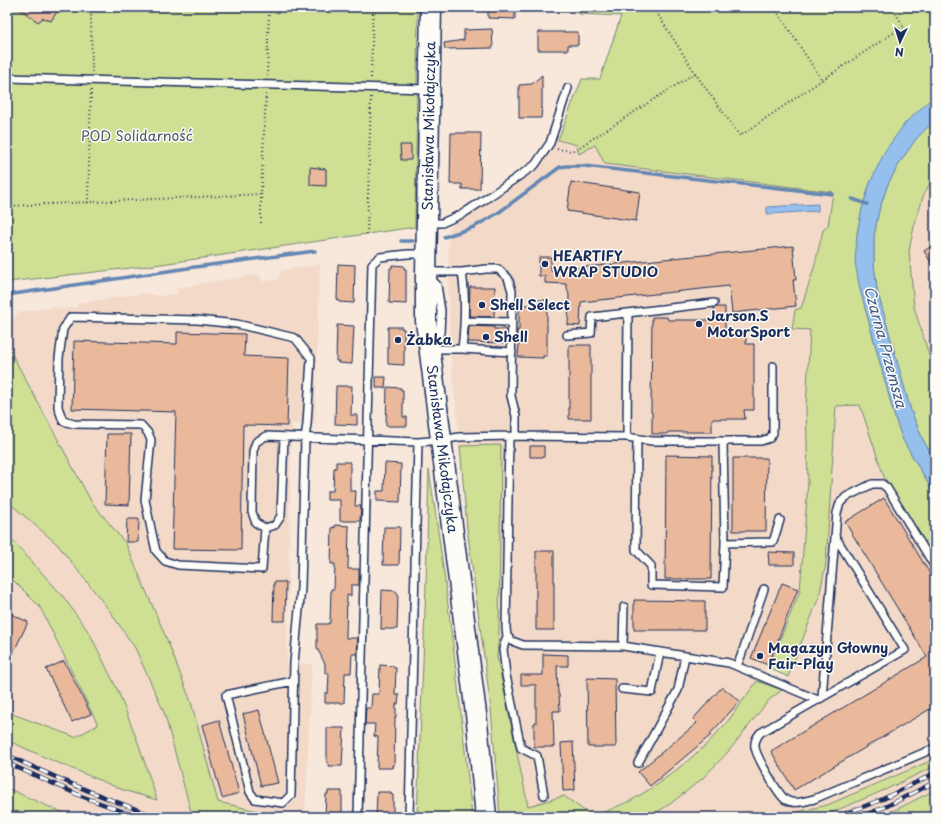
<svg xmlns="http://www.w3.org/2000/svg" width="942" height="824" font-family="'Playpen Sans',sans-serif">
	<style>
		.built { fill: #f3dac8 }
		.green { fill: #cfdf93; stroke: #758778 }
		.water { fill: #95c0ee; stroke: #6486b4 }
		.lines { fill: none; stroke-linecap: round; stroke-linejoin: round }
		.stream { stroke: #6486b4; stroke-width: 3.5 }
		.building { fill: #eab99b; stroke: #1b2f5e }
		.lane-casing { stroke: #1b2f5e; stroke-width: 10 }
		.secondary-casing { stroke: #1b2f5e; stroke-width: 23 }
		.path { stroke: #1b2f5e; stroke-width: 2; stroke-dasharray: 1 3; stroke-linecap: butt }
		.lane { stroke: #fdfcf7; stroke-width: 7 }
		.secondary { stroke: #fdfcf7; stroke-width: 20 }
		.rail-casing { stroke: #1b2f5e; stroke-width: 4.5 }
		.rail { stroke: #fdfcf7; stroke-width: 3; stroke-dasharray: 9; stroke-linecap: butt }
		.poi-dot { fill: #1b2f5e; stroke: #fdfcf7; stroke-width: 1.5 }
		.labels { text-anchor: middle; stroke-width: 3; stroke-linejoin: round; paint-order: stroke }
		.street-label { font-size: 14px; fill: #1b2f5e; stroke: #fdfcf7 }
		.park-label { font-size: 14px; fill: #485b6b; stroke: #fdfcf7 }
		.poi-label { font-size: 14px; font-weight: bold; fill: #1b2f5e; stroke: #fdfcf7; text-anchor: start }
		.water-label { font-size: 15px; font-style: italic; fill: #405a89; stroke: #fdfcf7 }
	</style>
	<rect width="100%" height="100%" fill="#f7e8db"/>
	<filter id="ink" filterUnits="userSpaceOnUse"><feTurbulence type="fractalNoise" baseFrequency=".025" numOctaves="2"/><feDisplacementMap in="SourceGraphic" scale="8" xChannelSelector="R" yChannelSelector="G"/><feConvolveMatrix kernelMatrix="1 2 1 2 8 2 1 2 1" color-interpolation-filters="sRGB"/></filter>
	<g filter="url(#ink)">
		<path class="built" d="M558,140L577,145H595L606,164L833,192L828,226L823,230L814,268L801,308L792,329H810L806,408L808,482L800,591L768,668L728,721L705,746L658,784L632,800L592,817L564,796L528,806L497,657L499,634L501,446H460L450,350L448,263L449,228Z
			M935,175V371L930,358L914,307L909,251L914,227L924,194Z
			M320,264L315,424H292L291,446L287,663L312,664L305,817H284L218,802L191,702L149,596L126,544L91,501L7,345V322L19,312L56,307L62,309L77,307V303L145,293L160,296L177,294L176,288L259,274L263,282L278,279L281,271Z
			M860,405L884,477L935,559V759L827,805L776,817H650L670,804L702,779L728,752L769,700L782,690L819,597L826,563L836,406Z
			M7,501L57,544L109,610L135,648L164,712L191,812L207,817H75L54,809L7,788V740L44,757L123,790L157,800L139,745L118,691L90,634L62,595L7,534Z
			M7,574L40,607L98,725L75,737L7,712Z
			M935,766V790L899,808L877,817H819L828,814L887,789Z"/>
		<path class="green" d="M7,7H418L415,227L148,266L7,282Z
			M579,7H935V97L930,100L870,183L862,209L857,234L860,289L895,418L903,440L935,495V559L884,477L860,405L836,406L826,563L819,597L788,677L768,668L800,591L808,482L806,408L810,330L792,329L795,310L801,308L814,268L823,230L828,226L833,192L605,164L595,145L579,154L577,145L558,140L582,79H600L621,16L579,14Z
			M935,120V175L924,194L914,227L909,251L914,307L930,358L935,371V460L923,440L911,411L877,290L874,265V236L879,210L888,184L900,162L916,139Z
			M7,345L91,501L126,544L168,642L191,702L218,802L284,817H207L191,812L164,712L135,648L109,610L57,544L7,501Z
			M501,445L499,634L497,657L528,806L564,796L593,817L632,800L658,784L685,763L705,746L728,721L757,681L782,690L769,700L728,752L702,779L670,804L650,817H485L500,815L491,709L467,528L460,446Z
			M429,470C447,585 460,701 472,817H417L426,584Z
			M7,534L62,595L90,634L118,691L139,745L157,800L123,790L92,777L44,757L7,740V712L75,737L98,725L40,607L7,574Z
			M935,759V766L887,789L828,814L819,817H776L827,805Z
			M7,788L54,809L75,817H7Z
			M935,790V814L924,817H877L899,808Z"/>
		<path class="water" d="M935,97V120L916,139L900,162L888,184L879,210L874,236V265L877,290L911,411L923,440L935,460V495L903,440L895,418L860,289L855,262L857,234L862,209L870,183L885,151L906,122L930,100Z
			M818,204V211L767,214V207Z"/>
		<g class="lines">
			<path class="stream" d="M852,199L867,204
				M444,237L474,227L498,213L560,167L566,166H584L832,194
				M401,241H413
				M7,295L195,267L315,251"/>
		</g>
		<path class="building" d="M17,7H60L51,21L43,18L38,22Z
			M488,7H511V8H515V19L488,18Z
			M492,29L493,48L445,49L444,43L464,40V30Z
			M538,32H578V45H568V50H538Z
			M542,75V106L541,118H519V85L532,84Z
			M451,133H481L480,189H462V184H450Z
			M400,145H411V160H401Z
			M310,167L326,169V186L310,185Z
			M571,182L640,192L636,221L567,211Z
			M935,244V269L924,251Z
			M793,246L796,280H793L796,306L732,313L729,286L581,302L580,326L568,325L569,295L566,284L545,283V276H539V257H551V271L575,266V268Z
			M338,264L355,265L354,303L339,302V300H337Z
			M392,265L404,266V269H406V304L389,303L390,268H392Z
			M470,287H495L494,317L469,316Z
			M535,300H547V356H543V358L518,357L519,343H517V330H519V305H535Z
			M717,307H725V334H746V344H754V410H744L745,419H712V432H668L667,434H652V412H651L652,317H667L668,320H714V308Z
			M337,325L354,326L352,364L338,363L339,361H336Z
			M469,326L494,327V329H507V343L468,342Z
			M388,327H402V329H404V365L388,364Z
			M177,332L245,334L244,356L289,358L287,426L243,425L241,550L172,549L176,412L72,409L74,341L177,344Z
			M569,345H591V419H569Z
			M376,377H386L385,388H376Z
			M336,386H352L351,415H357V425L335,424Z
			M387,387L401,388V390H403V417H407V426H386Z
			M107,434H131L129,505L105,504Z
			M530,446H544V457H530Z
			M666,455L712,456L711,579H665Z
			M733,458H767L766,531H733Z
			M336,462H350V491H356L355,506H361L360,521H340V500H327V491H333L334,468H336Z
			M385,463L401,464L400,502L377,501V491H384Z
			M884,498L935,582V706L794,790L771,751L927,657L845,522Z
			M127,519H139L138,542H126Z
			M335,525L349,526L348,569H359V585H351V596L347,595L346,638H358L357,654H352L351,673H345L344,703H325V693H328L329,673H325V664L317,648V624H328V623H330L331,589H334L335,564H331L332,527L335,528Z
			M384,527H400L399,565H383Z
			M536,551H554V630H536Z
			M768,552L794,553V565H769Z
			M274,582H286L285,621H273Z
			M782,583L798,589L768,665L751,658Z
			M382,590L396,591V593H398L397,629H381Z
			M634,600L705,601V630H634Z
			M7,612L28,622L7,666Z
			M543,654L568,655V666H557L558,694H559L560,711H553L554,747H534V723H536V685H521V675H543Z
			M64,661L91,714L72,722L46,669Z
			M380,665L394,666V668H396L395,695H399L398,704H396V717H395L394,766L392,765V768H377L378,737L374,736L375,724H365L366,708H371L372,694H379Z
			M587,678L615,679L616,747H588Z
			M722,687L740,701L710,734L711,735L650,786L638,772L697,723L693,719Z
			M259,710L278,783L261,786L243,714Z
			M219,720L239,793L222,798L202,725Z
			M327,728H344L342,766H329V764L327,763Z
			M573,742L575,790L563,791L561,743Z
			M328,791H342V817H325L326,794H328Z
			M377,792H391V794L393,795V817H376Z"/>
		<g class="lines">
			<defs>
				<path id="lane" d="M7,78L427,89
					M429,223H442L464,213L490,196L535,165L550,143L568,88
					M428,272H462L486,269H498L508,278L512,291L511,396L516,416V436
					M430,278L437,285L441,311L440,333L432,343
					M465,321L512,322
					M567,335L591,333L592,317L714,303
					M432,349H462L512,352
					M462,349C465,323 466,298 462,272
					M509,436L506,628L507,636L512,641L523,645L623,646L729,663L818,700
					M284,437L281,516L275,525L265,528L256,523L252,512L253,451L256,442L266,436L418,442L442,440L459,437L516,436L627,437L652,441H761L770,438L773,433V366
					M627,437L628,313
					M637,439L636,550L651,566V585L723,587L725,543
					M723,441L725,543L773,542L780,520
					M265,528L262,569L178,565L165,561L156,551L153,538L145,500L151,440L148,433L141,425L74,424L63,421L58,407L59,358L63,329L71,317L197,320L237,324L295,338L311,358L307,424L305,438L301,588L294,663L291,795L283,803L255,799L250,792L226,695L293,681
					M835,536L905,650L760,733C757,737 754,741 755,747C756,756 779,796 786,800C795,805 805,801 814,799L935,748
					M507,636L503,649L506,675L521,748L537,756L544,795
					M623,646L624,607
					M737,666L741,656L764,589
					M622,689L652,692L660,652
					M822,697L837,513L840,503L846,497L872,484H882L887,488L935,567
					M638,763L678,690L685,656
					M358,817L372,264L380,257L408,254H426
					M409,817L418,442"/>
				<g id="secondary">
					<path id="s1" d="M431,7L426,274V321L477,722L486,817"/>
				</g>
			</defs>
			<use href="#lane" class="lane-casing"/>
			<use href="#secondary" class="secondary-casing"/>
			<path class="path" d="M82,7L91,16L92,72
				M774,7L822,80L904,26L891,7
				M695,73L740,136L822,80
				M267,76L269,7
				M371,78L373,7
				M557,149L571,151L578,148L695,73L655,10L659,7
				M88,203L91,90
				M7,206L261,194
				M261,223V194L266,94
				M367,234L371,96"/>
			<use href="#lane" class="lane"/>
			<use href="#secondary" class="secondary"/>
			<defs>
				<path id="rail" d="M7,755C56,778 107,800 159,817
					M7,763L81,796L138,817
					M837,817L883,799L935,773
					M860,817L887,806L935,782"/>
			</defs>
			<use href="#rail" class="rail-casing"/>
			<use href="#rail" class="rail"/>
		</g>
	</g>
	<g class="poi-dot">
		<circle cx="545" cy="264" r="4"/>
		<circle cx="482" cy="305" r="4"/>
		<circle cx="699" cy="324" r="4"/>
		<circle cx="486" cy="337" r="4"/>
		<circle cx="398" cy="340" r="4"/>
		<circle cx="760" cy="656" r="4"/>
	</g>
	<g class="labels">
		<g class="street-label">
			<text transform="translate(429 126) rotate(-89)" y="5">Stanisława Mikołajczyka</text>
			<text dy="5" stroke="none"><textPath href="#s1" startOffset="443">Stanisława Mikołajczyka</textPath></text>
		</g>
		<g class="park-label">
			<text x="137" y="141">POD Solidarność</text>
		</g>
		<g class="poi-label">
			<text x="553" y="261">HEARTIFY<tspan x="553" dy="16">WRAP STUDIO</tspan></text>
			<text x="490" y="310">Shell Select</text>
			<text x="707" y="321">Jarson.S<tspan x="707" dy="16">MotorSport</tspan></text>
			<text x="494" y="342">Shell</text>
			<text x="406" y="345">Żabka</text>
			<text x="768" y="653">Magazyn Głowny<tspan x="768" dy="16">Fair-Play</tspan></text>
		</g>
		<g class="water-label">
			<text transform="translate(885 347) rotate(75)" y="5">Czarna Przemsza</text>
		</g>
	</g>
	<rect width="942" height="824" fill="none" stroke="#fdfcf7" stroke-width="24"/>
	<rect x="12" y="12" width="918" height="800" fill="none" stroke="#1b2f5e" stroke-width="1.5" filter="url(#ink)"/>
	<g transform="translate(900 42) rotate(184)" stroke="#fdfcf7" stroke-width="3" paint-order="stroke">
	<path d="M0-3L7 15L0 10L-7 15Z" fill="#1b2f5e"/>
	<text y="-6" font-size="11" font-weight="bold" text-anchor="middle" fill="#1b2f5e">N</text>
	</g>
</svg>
